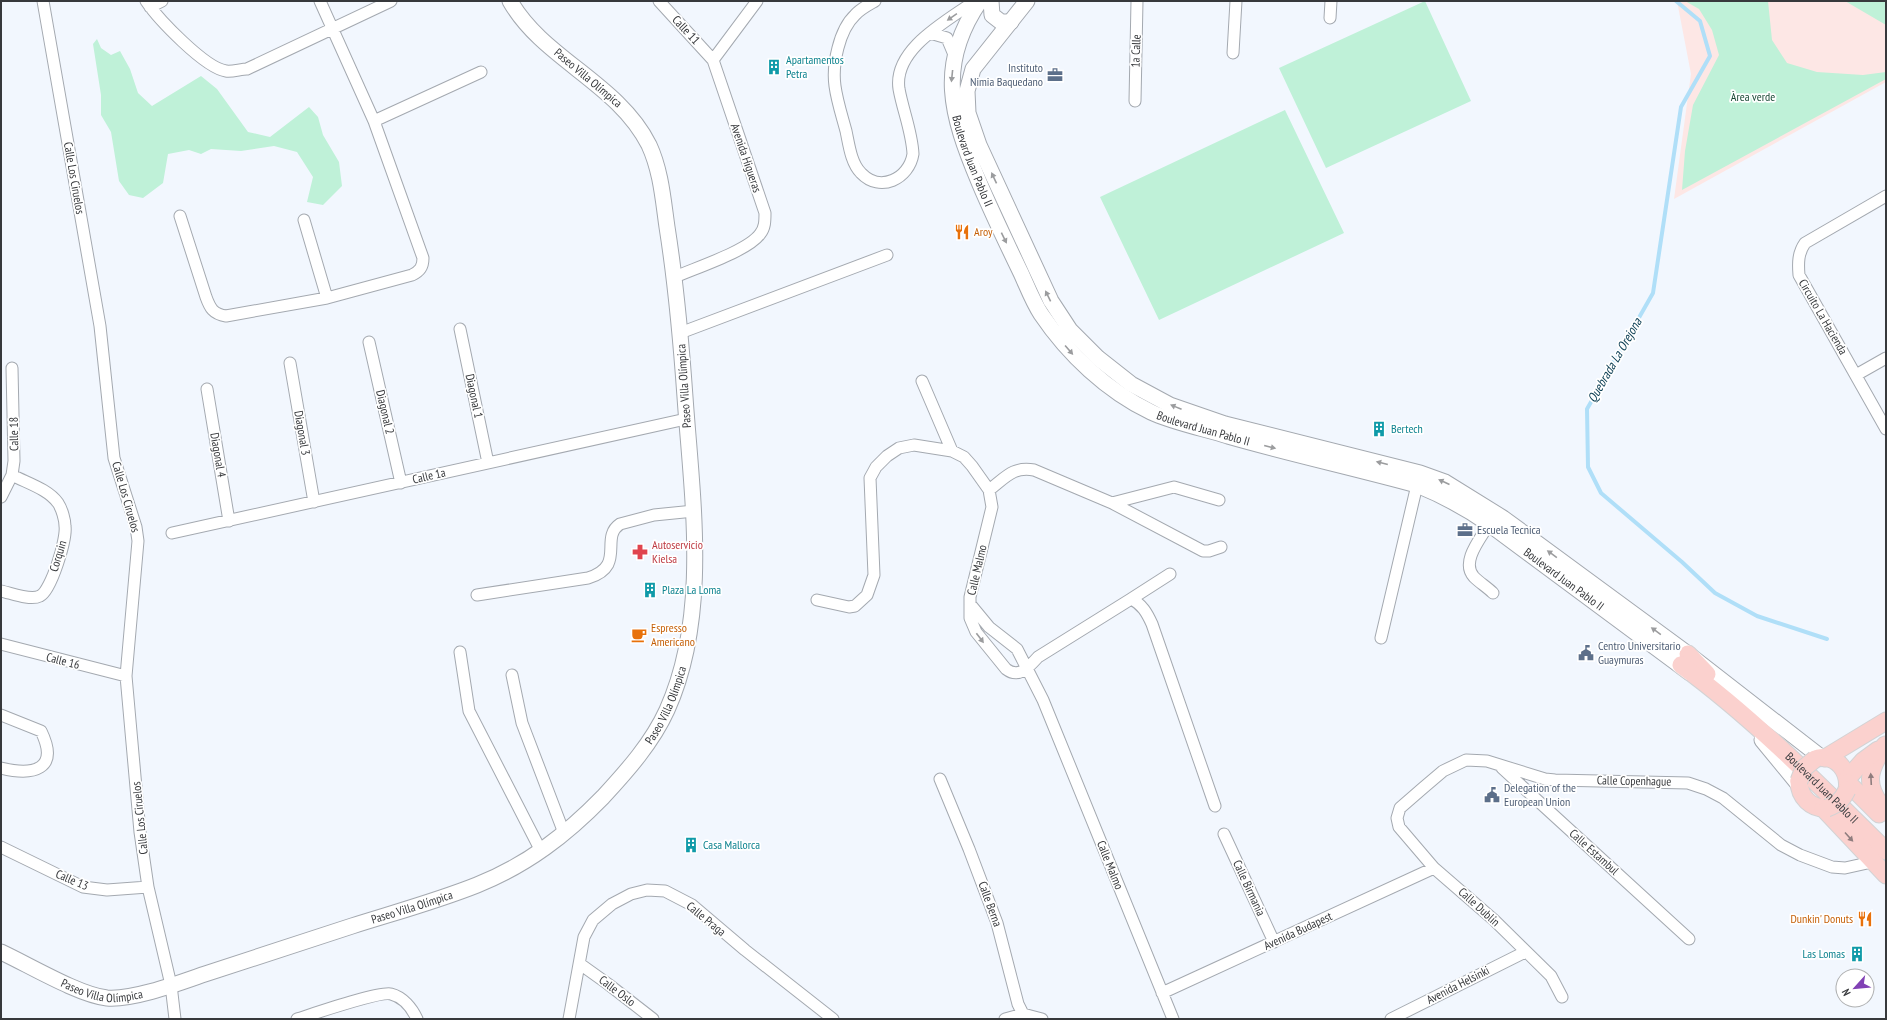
<svg xmlns="http://www.w3.org/2000/svg" width="1887" height="1020" font-family="'PT Sans Narrow',sans-serif">
	<style>
		.education { fill: #fde7e5 }
		.green { fill: #bff1d8 }
		.lines { fill: none; stroke-linecap: round; stroke-linejoin: round }
		.stream { stroke: #b0dff8; stroke-width: 4 }
		.street-casing { stroke: #a4a9b0; stroke-width: 13 }
		.secondary-casing { stroke: #a4a9b0; stroke-width: 17 }
		.primary-casing { stroke: #d3d3d4; stroke-width: 19 }
		.street { stroke: #fff; stroke-width: 11 }
		.secondary { stroke: #fff; stroke-width: 15 }
		.primary { stroke: #fbd1ce; stroke-width: 17 }
		.primary-bridge-casing { stroke: #d3d3d4; stroke-width: 19; stroke-linecap: butt }
		.primary-bridge { stroke: #fbd1ce; stroke-width: 17 }
		.oneway { fill: #9b9c9e }
		.oneway2 { fill: #8f7d7e }
		.labels { text-anchor: middle; stroke-width: 3.5; stroke-linejoin: round; paint-order: stroke }
		.street-label { font-size: 12px; fill: #37393c; stroke: #fff }
		.culture-label { font-size: 12px; fill: #0d838f; stroke: #fff; text-anchor: start }
		.service-label { font-size: 12px; fill: #4e5e75; stroke: #fff; text-anchor: start }
		.park-label { font-size: 12px; fill: #174733; stroke: #fff }
		.food-label { font-size: 12px; fill: #c56008; stroke: #fff; text-anchor: start }
		.health-label { font-size: 12px; fill: #be3a42; stroke: #fff; text-anchor: start }
		.water-label { font-size: 13px; font-style: italic; fill: #093c51; stroke: #fff }
	</style>
	<rect width="100%" height="100%" fill="#f2f7fe"/>
	<path class="education" d="M1677,1H1886V82L1674,199L1691,74Z"/>
	<path class="green" d="M1425,1L1471,101L1326,168L1279,68Z
		M1685,1H1768L1772,40L1787,63L1817,72L1863,75L1886,72V79L1682,190L1685,151L1693,105L1719,55L1712,30L1699,9Z
		M1845,1H1886V25Z
		M97,39L101,48L111,55L120,51L130,69L138,93L152,106L201,76L217,89L248,132L270,137L309,107L318,117L323,135L339,162L342,186L323,205L307,202L313,177L297,152L274,146L241,151L211,149L201,154L189,150L168,154L163,183L143,198L129,195L119,181L111,132L101,115V95L93,44Z
		M1285,110L1344,233L1159,320L1100,197Z"/>
	<g class="lines">
		<path class="stream" d="M1676,1L1700,21L1710,56L1681,107L1653,293L1587,409L1588,467L1601,493L1682,562L1715,593L1757,616L1827,639"/>
		<defs>
			<path id="street" d="M43,1L100,326L114,458L136,527L138,541L126,676L140,832L148,887L171,985L175,1019
				M146,1C158,19 205,68 226,71C232,72 241,69 247,69L391,1
				M659,1L713,60L765,213C765,221 765,228 760,234C748,251 695,268 675,277
				M875,1C868,5 860,9 855,15C839,30 832,65 835,86C837,101 842,116 846,131C849,145 851,163 861,173C880,193 909,179 913,154C912,132 903,111 899,89C893,49 947,21 975,1
				M150,7L162,1
				M1330,18L1331,1
				M930,33L947,38L955,57
				M1233,53L1236,1
				M713,60L757,1
				M1135,101L1137,1
				M374,121L481,72
				M1886,196L1805,243C1798,253 1798,263 1799,275L1886,429
				M180,216L206,297C210,308 213,314 226,316L327,298L412,275C420,271 423,267 423,258L374,121L320,1
				M304,220L327,298
				M460,329L488,463
				M680,333L887,255
				M369,342L401,483
				M290,363L314,502
				M1856,375L1886,358
				M922,381L952,451
				M207,389L229,521
				M989,490C1005,478 1013,466 1034,470L1112,503L1203,551H1209L1221,547
				M1,497L12,475L14,461L12,368
				M1112,503L1174,487L1219,500
				M1489,524C1481,538 1460,562 1474,577C1480,583 1487,587 1493,593
				M172,533L686,419
				M1,591C11,593 30,601 40,596C51,591 67,539 65,526C65,520 62,509 58,503C48,489 27,483 12,475
				M477,595L588,578C627,566 599,538 620,524L654,515L694,511
				M1131,599L1170,574
				M817,600L849,607L855,606L867,595L874,575L870,478L876,467L887,456L899,448L914,445L952,451L964,457L972,466L989,490L992,507L970,597V618L976,632L1006,669C1019,679 1029,667 1038,657L1131,599C1142,604 1147,613 1152,624L1215,806
				M970,604L989,627L1017,649L1043,700L1173,1019
				M1381,638L1417,485
				M1,644L126,676
				M460,652L469,711L541,851
				M512,675L522,723L564,833
				M1,715L41,731C60,770 33,776 1,768
				M1502,768L1689,939
				M940,779L969,849L997,923L1018,1004L1023,1014L1042,1019
				M1224,834L1274,942
				M1,847L83,887L107,890L148,887
				M580,964L608,984L653,1019
				M1162,993L1434,868
				M1562,997L1551,976L1494,920L1434,868L1399,827L1397,818L1400,808L1423,788L1443,771L1466,760L1487,761L1545,779L1555,780L1688,783L1706,789L1723,798L1781,845L1800,855L1832,867L1845,868L1872,862
				M297,1019C313,1014 380,991 391,994C403,997 412,1008 417,1019
				M569,1019L584,937L593,920L612,904L631,894L647,890L665,891L692,905L745,950L833,1019
				M1005,1019L1023,1014
				M1391,1019L1525,952"/>
			<g id="secondary">
				<path id="s1" d="M980,1C936,65 951,115 979,182C992,213 1006,242 1021,273C1027,286 1033,302 1041,314C1068,354 1107,391 1151,412C1172,422 1206,429 1228,436C1291,454 1355,468 1417,485C1444,496 1466,508 1489,524L1690,673"/>
				<path d="M991,1L992,15L1001,22H1011"/>
				<path d="M1027,1L973,69L967,91L968,113L979,145L1051,301L1070,330L1098,358L1131,384L1170,405L1225,424L1420,473L1445,482L1503,518L1688,654L1822,758"/>
				<path d="M1762,740L1799,785"/>
				<path id="s2" d="M1,952C29,965 79,995 107,998C134,1000 179,983 205,974C254,958 303,942 352,926C393,913 437,901 477,885C527,865 566,835 603,797C627,771 652,743 667,710C710,615 692,498 685,397C681,340 676,284 667,227C663,199 661,171 649,145C618,83 543,59 510,1"/>
			</g>
			<g id="primary">
				<path d="M1688,654L1707,674"/>
				<path id="s3" d="M1681,665C1756,720 1820,786 1886,851"/>
				<path d="M1885,745C1867,772 1864,786 1886,812"/>
				<path d="M1818,758C1838,754 1850,773 1847,790"/>
				<path d="M1825,758L1886,721"/>
				<path d="M1848,778L1863,761L1878,750"/>
				<path d="M1799,781C1799,797 1811,809 1827,808"/>
				<path d="M1848,783L1879,814"/>
				<path d="M1823,808L1886,875"/>
			</g>
		</defs>
		<use href="#street" class="street-casing"/>
		<use href="#secondary" class="secondary-casing"/>
		<use href="#primary" class="primary-casing"/>
		<use href="#street" class="street"/>
		<use href="#secondary" class="secondary"/>
		<use href="#primary" class="primary"/>
		<defs>
			<path id="primary-bridge" d="M1799,781L1804,768L1815,759
				M1827,808C1838,804 1842,800 1847,790"/>
		</defs>
		<use href="#primary-bridge" class="primary-bridge-casing"/>
		<use href="#primary-bridge" class="primary-bridge"/>
	</g>
	<defs><path id="oneway-solid" d="M-6-.8H1V-3.2L6.5 0L1 3.2V.8H-6Z"/></defs>
	<g class="oneway">
		<use href="#oneway-solid" transform="translate(952 17) rotate(145)"/>
		<use href="#oneway-solid" transform="translate(952 76) rotate(96)"/>
		<use href="#oneway-solid" transform="translate(994 178) rotate(-115)"/>
		<use href="#oneway-solid" transform="translate(1004 238) rotate(64)"/>
		<use href="#oneway-solid" transform="translate(1048 296) rotate(-116)"/>
		<use href="#oneway-solid" transform="translate(1069 350) rotate(49)"/>
		<use href="#oneway-solid" transform="translate(1176 407) rotate(-158)"/>
		<use href="#oneway-solid" transform="translate(1270 447) rotate(14)"/>
		<use href="#oneway-solid" transform="translate(1382 463) rotate(-166)"/>
		<use href="#oneway-solid" transform="translate(1444 482) rotate(-156)"/>
		<use href="#oneway-solid" transform="translate(1552 554) rotate(-144)"/>
		<use href="#oneway-solid" transform="translate(1656 631) rotate(-144)"/>
		<use href="#oneway-solid" transform="translate(980 638) rotate(53)"/>
	</g>
	<g class="oneway2">
		<use href="#oneway-solid" transform="translate(1871 779) rotate(-93)"/>
		<use href="#oneway-solid" transform="translate(1849 837) rotate(48)"/>
	</g>
	<defs>
		<symbol id="building-bare" viewBox="-9 -9 18 18"><path d="M-4-6H4V6H1V3H-1V6H-4ZM-2.5-4.3h1.7v1.8h-1.7ZM.8-4.3h1.7v1.8H.8ZM-2.5-1h1.7V.8h-1.7ZM.8-1h1.7V.8H.8Z" fill="#0f9aa8" stroke="#fff" stroke-width="2.5" paint-order="stroke"/></symbol>
		<symbol id="office-bare" viewBox="-9 -9 18 18"><path d="M-6-3h4V-5.5h4V-3h4V5H-6ZM-1-4.5V-3h2v-1.5ZM-6 0V1H6V0Z" fill="#5c6f8a" stroke="#fff" stroke-width="2.5" paint-order="stroke"/></symbol>
		<symbol id="restaurant-bare" viewBox="-9 -9 18 18"><path d="M-5-6h1v4h1v-4h1v4h1v-4h1v5L-1.5 .5V6h-2V.5L-5-1ZM5-6V6H3V1.5H1.5Q1.5-4 5-6Z" fill="#e8710a" stroke="#fff" stroke-width="2.5" paint-order="stroke"/></symbol>
		<symbol id="pharmacy-bare" viewBox="-9 -9 18 18"><path d="M-2-6h4v4h4v4h-4v4h-4v-4h-4v-4h4Z" fill="#e0444e" stroke="#fff" stroke-width="2.5" paint-order="stroke"/></symbol>
		<symbol id="cafe-bare" viewBox="-9 -9 18 18"><path d="M-5.5-4.5H6V0H3Q3 3.5 0 3.5H-2.5Q-5.5 3.5-5.5 0ZM3-3.2v2h1.7v-2ZM-6 4.5H4V6H-6Z" fill="#e8710a" stroke="#fff" stroke-width="2.5" paint-order="stroke"/></symbol>
		<symbol id="civic-bare" viewBox="-9 -9 18 18"><path d="M-.6-6.5H3V-4.5H.6V-3L4-1V1h2V6H-6V1h2V-1L-.6-3ZM-1.2 2.5V6h2.4V2.5Z" fill="#5c6f8a" stroke="#fff" stroke-width="2.5" paint-order="stroke"/></symbol>
	</defs>
	<g fill-rule="evenodd">
		<use href="#building-bare" x="763" y="56" width="22" height="22"/>
		<use href="#office-bare" x="1044" y="64" width="22" height="22"/>
		<use href="#restaurant-bare" x="951" y="221" width="22" height="22"/>
		<use href="#building-bare" x="1368" y="418" width="22" height="22"/>
		<use href="#office-bare" x="1454" y="519" width="22" height="22"/>
		<use href="#pharmacy-bare" x="629" y="541" width="22" height="22"/>
		<use href="#building-bare" x="639" y="579" width="22" height="22"/>
		<use href="#cafe-bare" x="628" y="624" width="22" height="22"/>
		<use href="#civic-bare" x="1575" y="642" width="22" height="22"/>
		<use href="#civic-bare" x="1481" y="784" width="22" height="22"/>
		<use href="#building-bare" x="680" y="834" width="22" height="22"/>
		<use href="#restaurant-bare" x="1854" y="908" width="22" height="22"/>
		<use href="#building-bare" x="1846" y="943" width="22" height="22"/>
	</g>
	<g class="labels">
		<g class="street-label">
			<text transform="translate(686 30) rotate(47)" y="4">Calle 11</text>
			<text transform="translate(1136 51) rotate(-88)" y="4">1a Calle</text>
			<text transform="translate(588 78) rotate(40)" y="4">Paseo Villa Olímpica</text>
			<text transform="translate(746 158) rotate(71)" y="4">Avenida Higueras</text>
			<text dy="4" stroke="none"><textPath href="#s1" startOffset="169">Boulevard Juan Pablo II</textPath></text>
			<text transform="translate(74 178) rotate(80)" y="4">Calle Los Ciruelos</text>
			<text transform="translate(1823 317) rotate(60)" y="4">Circuito La Hacienda</text>
			<text transform="translate(684 386) rotate(-94)" y="4">Paseo Villa Olímpica</text>
			<text transform="translate(474 396) rotate(78)" y="4">Diagonal 1</text>
			<text transform="translate(385 412) rotate(77)" y="4">Diagonal 2</text>
			<text dy="4" stroke="none"><textPath href="#s1" startOffset="541">Boulevard Juan Pablo II</textPath></text>
			<text transform="translate(302 433) rotate(80)" y="4">Diagonal 3</text>
			<text transform="translate(14 434) rotate(-91)" y="4">Calle 18</text>
			<text transform="translate(218 455) rotate(80)" y="4">Diagonal 4</text>
			<text transform="translate(429 476) rotate(-13)" y="4">Calle 1a</text>
			<text transform="translate(126 497) rotate(74)" y="4">Calle Los Ciruelos</text>
			<text transform="translate(58 556) rotate(-73)" y="4">Corquin</text>
			<text transform="translate(977 570) rotate(-77)" y="4">Calle Malmo</text>
			<text dy="4" stroke="none"><textPath href="#s1" startOffset="937">Boulevard Juan Pablo II</textPath></text>
			<text transform="translate(63 661) rotate(14)" y="4">Calle 16</text>
			<text dy="4" stroke="none"><textPath href="#s2" startOffset="771">Paseo Villa Olímpica</textPath></text>
			<text transform="translate(1634 781) rotate(1)" y="4">Calle Copenhague</text>
			<text dy="4" stroke="none"><textPath href="#s3" startOffset="187">Boulevard Juan Pablo II</textPath></text>
			<text transform="translate(140 818) rotate(-96)" y="4">Calle Los Ciruelos</text>
			<text transform="translate(1594 852) rotate(42)" y="4">Calle Estambul</text>
			<text transform="translate(1110 865) rotate(68)" y="4">Calle Malmo</text>
			<text transform="translate(72 880) rotate(23)" y="4">Calle 13</text>
			<text transform="translate(1249 888) rotate(65)" y="4">Calle Birmania</text>
			<text transform="translate(990 904) rotate(70)" y="4">Calle Berna</text>
			<text dy="4" stroke="none"><textPath href="#s2" startOffset="435">Paseo Villa Olímpica</textPath></text>
			<text transform="translate(1479 907) rotate(42)" y="4">Calle Dublín</text>
			<text transform="translate(706 919) rotate(39)" y="4">Calle Praga</text>
			<text transform="translate(1298 931) rotate(-25)" y="4">Avenida Budapest</text>
			<text dy="4" stroke="none"><textPath href="#s2" startOffset="110">Paseo Villa Olímpica</textPath></text>
			<text transform="translate(1458 985) rotate(-27)" y="4">Avenida Helsinki</text>
			<text transform="translate(617 991) rotate(37)" y="4">Calle Oslo</text>
		</g>
		<g class="culture-label">
			<text x="786" y="64">Apartamentos<tspan x="786" dy="14">Petra</tspan></text>
			<text x="1391" y="433">Bertech</text>
			<text x="662" y="594">Plaza La Loma</text>
			<text x="703" y="849">Casa Mallorca</text>
			<text x="1845" y="958" text-anchor="end">Las Lomas</text>
		</g>
		<g class="service-label">
			<text x="1043" y="72" text-anchor="end">Instituto<tspan x="1043" dy="14">Nimia Baquedano</tspan></text>
			<text x="1477" y="534">Escuela Tecnica</text>
			<text x="1598" y="650">Centro Universitario<tspan x="1598" dy="14">Guaymuras</tspan></text>
			<text x="1504" y="792">Delegation of the<tspan x="1504" dy="14">European Union</tspan></text>
		</g>
		<g class="park-label">
			<text x="1753" y="101">Àrea verde</text>
		</g>
		<g class="food-label">
			<text x="974" y="236">Aroy</text>
			<text x="651" y="632">Espresso<tspan x="651" dy="14">Americano</tspan></text>
			<text x="1853" y="923" text-anchor="end">Dunkin' Donuts</text>
		</g>
		<g class="health-label">
			<text x="652" y="549">Autoservicio<tspan x="652" dy="14">Kielsa</tspan></text>
		</g>
		<g class="water-label">
			<text transform="translate(1614 360) rotate(-60)" y="5">Quebrada La Orejona</text>
		</g>
	</g>
	<rect width="1887" height="1020" fill="none" stroke="#37393c" stroke-width="4"/>
	<g transform="translate(1855 988) rotate(243)"><circle r="19" fill="#ffffff" stroke="#afb0b1"/>
	<path d="M0-3L7 15L0 10L-7 15Z" fill="#8141b5"/>
	<text y="-6" font-size="11" font-weight="bold" text-anchor="middle" fill="#37393c">N</text>
	</g>
</svg>
